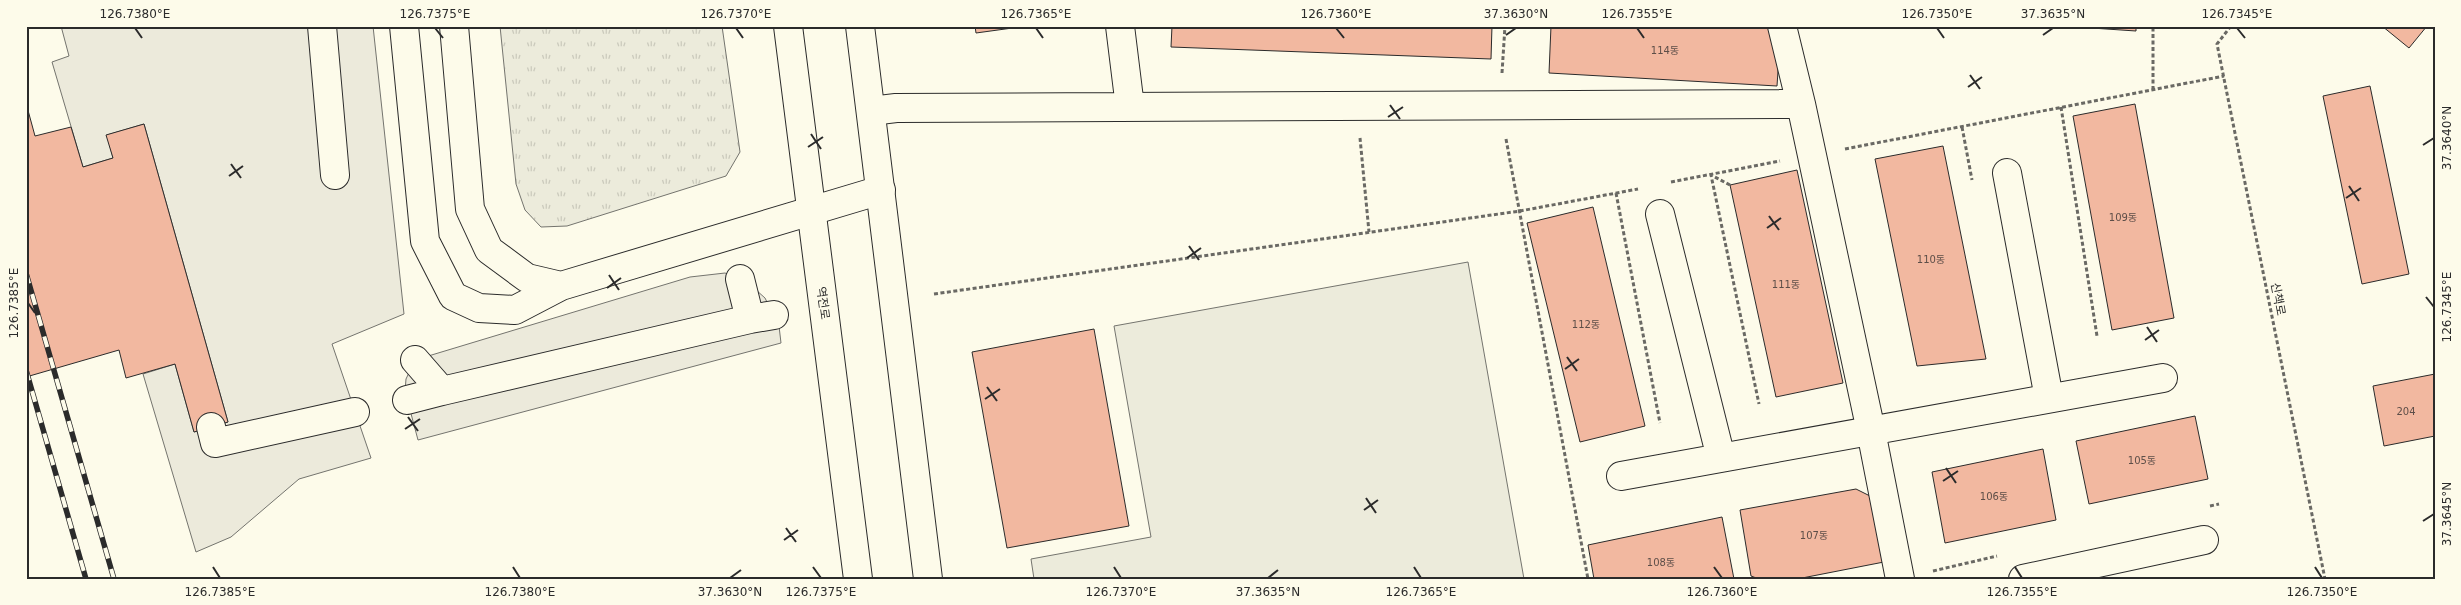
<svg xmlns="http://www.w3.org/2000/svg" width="2461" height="605" font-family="'DejaVu Sans','Noto Sans KR',sans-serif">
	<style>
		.grass { fill: url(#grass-tufts); stroke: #74746e }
		.pitch { fill: #ecebdb; stroke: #74746e }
		.parking { fill: #eceadb; stroke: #74746e }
		.building { fill: #f2b8a0; stroke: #2b2b2b }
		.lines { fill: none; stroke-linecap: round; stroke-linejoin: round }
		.minor-casing { stroke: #2b2b2b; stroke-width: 30 }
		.major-casing { stroke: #2b2b2b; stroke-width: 30 }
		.path { stroke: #6a6964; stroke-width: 3; stroke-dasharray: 4 2.5; stroke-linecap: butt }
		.minor { stroke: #fdfbea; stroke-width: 28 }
		.major { stroke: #fdfbea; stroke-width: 28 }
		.rail-casing { stroke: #2b2b2b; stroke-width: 5.5 }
		.rail { stroke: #fdfbea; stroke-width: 4; stroke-dasharray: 11; stroke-linecap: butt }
		.ticks { fill: none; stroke: #2b2b2b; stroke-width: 2 }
		.labels { text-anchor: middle; stroke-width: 4; stroke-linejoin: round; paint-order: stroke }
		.number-label { font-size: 10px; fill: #5d4e48 }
		.street-label { font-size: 12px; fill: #2b2b2b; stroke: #fdfbea }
		.neatline { fill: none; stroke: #2b2b2b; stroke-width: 2 }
		.ticks-label { font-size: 12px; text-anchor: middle; fill: #2b2b2b }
	</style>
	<defs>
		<pattern id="grass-tufts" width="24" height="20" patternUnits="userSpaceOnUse" patternTransform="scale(1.25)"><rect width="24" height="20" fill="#ecebdb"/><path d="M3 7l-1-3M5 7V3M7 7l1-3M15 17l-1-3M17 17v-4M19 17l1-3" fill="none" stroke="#cbcabc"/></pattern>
	</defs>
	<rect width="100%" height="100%" fill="#fdfbea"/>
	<path class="grass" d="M500,26H722L740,152L726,176L567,226L541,227L525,210L516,184Z"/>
	<path class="pitch" d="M1468,262L1524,579H1034L1031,559L1151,537L1114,326Z"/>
	<path class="parking" d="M61,26H373L404,314L332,344L371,458L299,479L231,537L196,552L143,374L175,364L194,432L228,422L144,124L107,135L113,158L83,167L52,62L69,56Z
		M725,273L746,281L765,298L779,326L781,343L418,440L405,391L406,379L415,360L690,277Z"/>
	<path class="building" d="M975,26H1027L976,33Z
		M1172,26H1492L1491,59L1171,47Z
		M1551,26H1781L1777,86L1549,73Z
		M2062,26H2136V31Z
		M2382,26H2427L2409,48Z
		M2370,86L2409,274L2362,284L2323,96Z
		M26,103L35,136L71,127L83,167L113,158L106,135L144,124L228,422L194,432L175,364L126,378L119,350L26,377Z
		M2135,104L2174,318L2112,330L2073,116Z
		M1943,146L1986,359L1917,366L1875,159Z
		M1797,170L1843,383L1776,397L1730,185Z
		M1593,207L1645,426L1580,442L1527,223Z
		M1094,329L1129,526L1007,548L972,352Z
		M2435,374V436L2384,446L2373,386Z
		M2195,416L2208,479L2089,504L2076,441Z
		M2043,449L2056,520L1945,543L1932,472Z
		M1856,489L1878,500L1889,561L1797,579H1759L1751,576L1740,510Z
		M1722,517L1734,579H1594L1588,545Z"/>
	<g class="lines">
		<defs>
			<path id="minor" d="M322,26L335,175
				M404,26L425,241L453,296L479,308L515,310L561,286
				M454,26L470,209L489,250L527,278L561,286L881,190
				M1120,26L1130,107
				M1782,26L1801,104
				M871,111L896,108L1801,104L1871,431L1900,579
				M2007,173L2049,398
				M1660,214L1721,458
				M740,279L750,319L774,315
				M415,360L442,391L750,319
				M407,400L442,391
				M211,427L215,443L355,412
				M1621,476L2163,378
				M2023,579L2204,540"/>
			<path id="major" d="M788,26L858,579
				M860,26L928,579"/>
		</defs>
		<use href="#minor" class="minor-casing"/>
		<use href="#major" class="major-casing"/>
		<path class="path" d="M2231,26L2217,44L2325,579
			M1502,73L1505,26
			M2153,90V26
			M2061,107L2097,336
			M1962,127L1972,180
			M1360,138L1369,232
			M1506,139L1588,579
			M1845,149L2224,76
			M1671,182L1780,161
			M1730,185L1711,175L1759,404
			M1616,193L1660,423
			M934,294L1520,211L1638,189
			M2210,506L2219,504
			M1933,571L1997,556"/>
		<use href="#minor" class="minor"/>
		<use href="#major" class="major"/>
		<defs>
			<path id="rail" d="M26,273L114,579
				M26,370L86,579"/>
		</defs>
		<use href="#rail" class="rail-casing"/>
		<use href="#rail" class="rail"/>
	</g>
	<path class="ticks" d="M135,28L142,38M435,28L443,38M736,28L743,38M1036,28L1043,38M1336,28L1344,38M1637,28L1644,38M1937,28L1944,38M2237,28L2245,38M1506,35L1516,28M2043,35L2053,28M1970,75L1980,89M1968,87L1982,77M1390,105L1400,119M1388,117L1403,107M811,134L821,149M2423,145L2434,138M808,147L823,137M231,164L241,178M229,176L243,166M2349,186L2359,201M2346,198L2361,188M1769,216L1779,230M1767,228L1781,218M1189,246L1199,260M1187,258L1201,248M609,275L619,290M607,288L621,278M2426,297L2434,307M28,303L35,313M2147,327L2157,342M2145,340L2159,330M1567,357L1577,371M1565,369L1579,359M987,387L997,401M985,399L1000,389M408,417L418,431M405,429L420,419M1946,468L1956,483M1943,481L1958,471M1366,498L1376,513M1364,510L1378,500M2423,521L2434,514M786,528L796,542M784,540L798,530M213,567L220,578M513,567L520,578M813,567L821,578M1114,567L1121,578M1414,567L1421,578M1714,567L1722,578M2015,567L2022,578M2315,567L2322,578M730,578L741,570M1268,578L1278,570"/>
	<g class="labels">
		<g class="number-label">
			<text x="1665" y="54">114동</text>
			<text x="2123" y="221">109동</text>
			<text x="1931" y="263">110동</text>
			<text x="1786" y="288">111동</text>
			<text x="1586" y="328">112동</text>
			<text x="2406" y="415">204</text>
			<text x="2142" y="464">105동</text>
			<text x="1994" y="500">106동</text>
			<text x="1814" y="539">107동</text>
			<text x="1661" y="566">108동</text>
		</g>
		<g class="street-label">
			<text transform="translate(2278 299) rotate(79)" y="4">산책로</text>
			<text transform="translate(823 303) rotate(82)" y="4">역전로</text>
		</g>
	</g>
	<rect width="2461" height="605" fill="none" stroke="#fdfbea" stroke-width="55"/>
	<rect x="28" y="28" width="2406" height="550" class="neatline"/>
	<g class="ticks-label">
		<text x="135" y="18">126.7380°E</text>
		<text x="435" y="18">126.7375°E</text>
		<text x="736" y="18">126.7370°E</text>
		<text x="1036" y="18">126.7365°E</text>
		<text x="1336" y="18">126.7360°E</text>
		<text x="1516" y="18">37.3630°N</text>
		<text x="1637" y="18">126.7355°E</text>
		<text x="1937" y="18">126.7350°E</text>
		<text x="2053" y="18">37.3635°N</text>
		<text x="2237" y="18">126.7345°E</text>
		<text transform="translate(2447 138) rotate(-90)" y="4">37.3640°N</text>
		<text transform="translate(14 303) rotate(-90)" y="4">126.7385°E</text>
		<text transform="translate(2447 307) rotate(-90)" y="4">126.7345°E</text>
		<text transform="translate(2447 514) rotate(-90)" y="4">37.3645°N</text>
		<text x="220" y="596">126.7385°E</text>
		<text x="520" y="596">126.7380°E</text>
		<text x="730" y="596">37.3630°N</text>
		<text x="821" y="596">126.7375°E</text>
		<text x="1121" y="596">126.7370°E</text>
		<text x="1268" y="596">37.3635°N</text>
		<text x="1421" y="596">126.7365°E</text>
		<text x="1722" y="596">126.7360°E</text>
		<text x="2022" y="596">126.7355°E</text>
		<text x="2322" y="596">126.7350°E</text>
	</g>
</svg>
